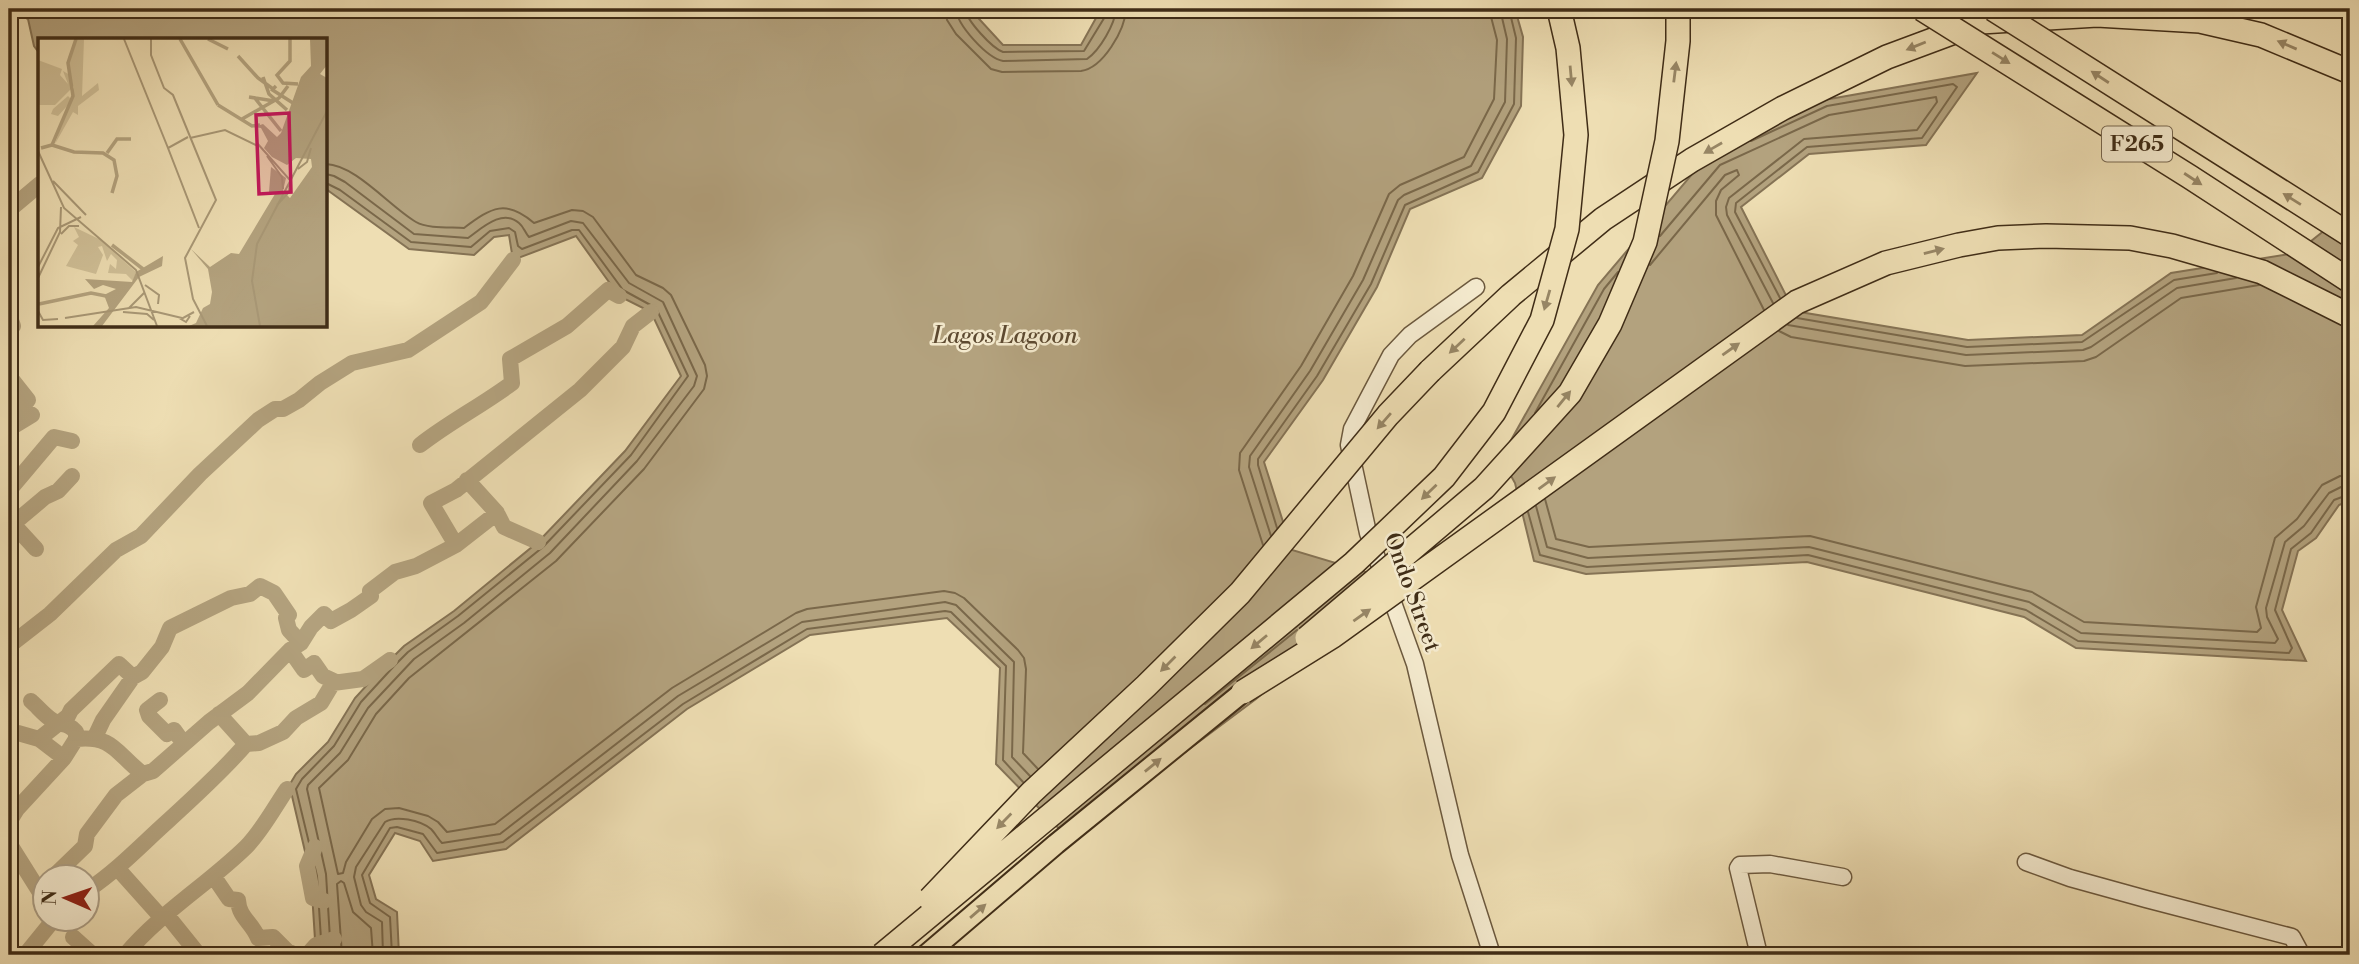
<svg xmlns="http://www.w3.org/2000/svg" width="2359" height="964" font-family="'Libre Bodoni',serif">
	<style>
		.water { fill: #b3a27e; stroke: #857355; stroke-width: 2 }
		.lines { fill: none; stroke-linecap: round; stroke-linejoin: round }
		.shore { stroke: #7a684a; stroke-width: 2 }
		.canal { stroke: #b3a27e; stroke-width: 16 }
		.minor-casing { stroke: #6c593e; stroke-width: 19 }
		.major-casing { stroke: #402d17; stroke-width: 23 }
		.highway-casing { stroke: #402d17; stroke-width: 26 }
		.minor { stroke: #f4eace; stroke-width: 16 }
		.major { stroke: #eedeb3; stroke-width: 19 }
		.highway { stroke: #eedeb3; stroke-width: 23 }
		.highway-bridge-casing { stroke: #402d17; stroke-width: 26; stroke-linecap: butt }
		.highway-bridge { stroke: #eedeb3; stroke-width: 23 }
		.oneway { fill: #978665 }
		.labels { text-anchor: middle; stroke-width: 5; stroke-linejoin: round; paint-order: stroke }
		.shield { fill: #f4eace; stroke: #76664e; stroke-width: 2 }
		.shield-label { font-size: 21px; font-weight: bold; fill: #402d17 }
		.street-label { font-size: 23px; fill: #402d17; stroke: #f4eace }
		.water-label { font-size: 24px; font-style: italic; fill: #5d4a31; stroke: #f4eace }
		.inset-river { fill: none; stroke: #b3a27e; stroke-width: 3.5 }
		.inset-road { fill: none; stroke: #a89775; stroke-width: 2 }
		.view { fill: #c2185b; fill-opacity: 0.15; stroke: #c2185b; stroke-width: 3.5 }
		.inset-edge { fill: none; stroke: #402d17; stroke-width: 3.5 }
	</style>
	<rect width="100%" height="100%" fill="#eedeb3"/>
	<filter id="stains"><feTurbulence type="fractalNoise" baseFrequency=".00286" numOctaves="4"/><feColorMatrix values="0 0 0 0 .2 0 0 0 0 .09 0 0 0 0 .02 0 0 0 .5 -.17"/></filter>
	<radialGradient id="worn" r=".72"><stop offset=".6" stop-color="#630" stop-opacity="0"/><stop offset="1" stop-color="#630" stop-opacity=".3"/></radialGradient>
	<path class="water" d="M9,9H970L1003,45H1081L1101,9H1515L1523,37L1521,106L1482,178L1410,209L1377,287L1323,380L1264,462L1292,550L1386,578L1376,599L1256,699L1069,839L996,764L1000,668L947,618L810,635L687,709L506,849L433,861L420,841L395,833L369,875L376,899L397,912L399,955H316L311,877L292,796L287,789L296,774L328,742L355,698L390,660L404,646L454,611L538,542L625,451L681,376L651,312L619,296L576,236L513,260L509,235L494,237L474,255L409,249L326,189V40H40V54L34,46L28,19Z
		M1977,73L1926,145L1809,154L1741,207L1794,311L1968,340L2082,335L2171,273L2296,253L2350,210V500L2339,505L2316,538L2298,551L2282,610L2306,661L2076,648L2024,617L1807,562L1586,574L1534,561L1515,483L1501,458L1598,285L1710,153L1824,100Z"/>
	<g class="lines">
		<path class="shore" d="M946,9L947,20L956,34L991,69L1002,72L1081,71C1103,68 1125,30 1126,9
			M956,9C957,25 987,58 1003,61L1087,59C1100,50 1115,24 1116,9
			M965,9C967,21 992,48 1003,52L1084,51L1106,15L1107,9
			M1751,141L1827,106L1953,84L1957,87L1922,138L1807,147L1736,203L1735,212L1780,298
			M326,164C356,165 390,207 416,222C428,229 451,227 464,228C492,207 506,199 534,223L572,210L583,211L593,217L636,275L663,288L671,295L705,365L707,376L704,389L644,469L556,561L409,678L376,714L348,760L319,788L338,874L343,873L346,862L372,819L385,809L399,808L428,816L438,822L447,832L495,824L672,688L796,613L807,609L944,591L955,593L964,598L1018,650L1024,658L1026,669L1023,753L1038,769
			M326,174L334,176L345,182L414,234L468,238C481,229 502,208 519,223C524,227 525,233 529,237L571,221L583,223L629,283L663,302L697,376L694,386L637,461L550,553L464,623L414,659L368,708L340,753L308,785L307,789L326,874L331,955
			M1660,236L1720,165L1829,115L1936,97L1937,102L1917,130L1804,139L1729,198L1726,207L1727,215L1773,303
			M1650,265L1725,175L1737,170L1739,175L1721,190L1716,201V215L1764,310
			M1797,318L1967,347L2082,342L2174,280L2217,273
			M1788,325L1966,355L2083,350L2091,347L2177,288L2236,278
			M1779,331L1791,337L1965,366L2084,361L2096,357L2181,298L2259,285
			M1535,413L1604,289L1618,272
			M1545,499L1556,539L1589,547L1810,536L2032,592L2084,622L2257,632L2261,628L2256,607L2275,538L2297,519L2322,485L2340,476L2350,475
			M1536,506L1547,547L1588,558L1809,547L2029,602L2081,633L2275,643L2278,639L2267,617L2266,608L2285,542L2304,526L2329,493L2341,487L2350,485
			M1528,512L1540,555L1587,567L1808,555L2026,610L2078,641L2289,653L2292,648L2275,610L2291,549L2311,533L2334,500L2350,494
			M1277,528L1258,465V459L1317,376L1371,284L1405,205L1478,172L1514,104L1516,38L1509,9
			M1271,536L1249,467L1250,456L1310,371L1363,280L1398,200L1404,195L1471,166L1505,102L1507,39L1500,9
			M1263,545L1239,470L1240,453L1301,366L1353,276L1389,194L1400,185L1464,157L1494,99L1497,40L1489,9
			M1205,704L1297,630
			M322,955L317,876L296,789L302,779L334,746L361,702L395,665L408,652L458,616L543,547L631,455L688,376L656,308L623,290L579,230H572L522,249L518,246L515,232L509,228L490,231L471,247L411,242L340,190L326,183
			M342,955L337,884L341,881L344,883L353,912L371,928L373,955
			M383,955L382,922L366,912L361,905L354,877L356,867L385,822C396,815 420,820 431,829C435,833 438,839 442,843L500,834L678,696L802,622L945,602L956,605L1014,662L1012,757L1030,776
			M392,955L390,917L370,903L362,875L390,828L397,827L423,834L437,853L503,842L683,704L807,629L945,611L951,612L1006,666L1003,760L1023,782"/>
		<path class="canal" d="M9,210L40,184
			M9,315L13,326
			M9,376L28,400L20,408L32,415L9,429
			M420,445C448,423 479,407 508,386L512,383L510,359L567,326L608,290L619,296
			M467,480L497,513L504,527L538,542
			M9,486L11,488L54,437L72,441
			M456,545L431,503L456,490L580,390L623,347L633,326L651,312
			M36,549L13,524L45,497L58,491L72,476
			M9,646L50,614L116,550L141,536L200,474L258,420L275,409H283L299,400L320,383L352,363L408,350L481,302L513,260
			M290,650L304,670L314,663L323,676L336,682
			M160,700L147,710L149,716L167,734L174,730L184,744
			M31,701C38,707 44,715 52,720C62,727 66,721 76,732V739C114,735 116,754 143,774
			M219,714L246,744
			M18,733L39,739L64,758
			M95,737L103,720L133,677L142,672L162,647L170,628L231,598L250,594L260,586L274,593L289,615L286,618L289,630L301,643
			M39,739L68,716L71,710L119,664L133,677
			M9,822L17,809L64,758L76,739
			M9,843L46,902
			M315,847L307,866L313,898L324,901
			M118,869L161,917
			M54,876L85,846L87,834L116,795L143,774L153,771L209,722L248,693L290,650L301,643L311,627L324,614L331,621L351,610L371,596L370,591L395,572L416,566L456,545L497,513
			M214,877L229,899L238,900C239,918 252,922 258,938L273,937L287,951L296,955
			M88,890C119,869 141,845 169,820C196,795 222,772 246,744L259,743L283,732L296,718L321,703L333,683L363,679L390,660
			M166,914L199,955
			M73,937L93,955
			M25,955L55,918
			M125,955C160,913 207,885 246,847C262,831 274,808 287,789
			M307,955L316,945L334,939"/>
		<defs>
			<path id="minor" d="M1476,287L1410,335L1391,355L1352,429L1349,445L1368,533L1415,664L1460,855L1492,955
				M2026,862L2070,878L2146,899L2292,937L2299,950L2298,955
				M1759,955L1738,868L1740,865L1770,864L1843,877"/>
			<path id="major" d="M926,955L1056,844L1243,692"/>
			<path id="highway" d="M1430,371L1511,295L1603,219L1692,160L1783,108L1887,57L1981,22L2097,15L2200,21L2261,35L2350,72"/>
		</defs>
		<use href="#minor" class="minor-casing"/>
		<use href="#major" class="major-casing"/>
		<use href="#highway" class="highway-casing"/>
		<use href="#minor" class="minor"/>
		<use href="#major" class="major"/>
		<use href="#highway" class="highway"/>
		<defs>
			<path id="highway-bridge" d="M1922,9L2190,177L2350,281
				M1993,9L2350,235
				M1307,638L1484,488L1570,393L1610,324L1645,242L1667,141L1678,41V9
				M1243,692L1333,636L1797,302L1886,263L1959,245L1998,238L2046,236L2130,238L2172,246L2262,272L2350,316
				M930,899L1031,793L1146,686L1240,593L1388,415L1430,371
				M882,955L1354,563L1444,477L1494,412L1542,320L1567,229L1576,135L1568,48L1559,9"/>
		</defs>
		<use href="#highway-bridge" class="highway-bridge-casing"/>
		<use href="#highway-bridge" class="highway-bridge"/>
	</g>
	<defs><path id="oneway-solid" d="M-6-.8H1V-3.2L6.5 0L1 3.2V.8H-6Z" transform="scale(1.75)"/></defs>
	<g class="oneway">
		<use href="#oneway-solid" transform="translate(2287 45) rotate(-157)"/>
		<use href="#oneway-solid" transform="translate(1916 46) rotate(158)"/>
		<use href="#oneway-solid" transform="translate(2001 58) rotate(32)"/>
		<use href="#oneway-solid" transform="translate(1675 72) rotate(-83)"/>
		<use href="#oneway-solid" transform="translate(1571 76) rotate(85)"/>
		<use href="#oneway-solid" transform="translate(2100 77) rotate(-147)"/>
		<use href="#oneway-solid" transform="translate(1713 148) rotate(150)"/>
		<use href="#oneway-solid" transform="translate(2193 179) rotate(33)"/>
		<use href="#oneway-solid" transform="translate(2292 199) rotate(-148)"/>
		<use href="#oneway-solid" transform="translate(1934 251) rotate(-14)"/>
		<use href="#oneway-solid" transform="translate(1547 300) rotate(106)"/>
		<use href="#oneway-solid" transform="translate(1457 346) rotate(137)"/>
		<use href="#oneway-solid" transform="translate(1731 349) rotate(-35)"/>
		<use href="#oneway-solid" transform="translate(1564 399) rotate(-51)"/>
		<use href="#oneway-solid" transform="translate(1384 421) rotate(131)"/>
		<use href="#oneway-solid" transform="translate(1547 483) rotate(-36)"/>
		<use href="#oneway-solid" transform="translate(1429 492) rotate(136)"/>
		<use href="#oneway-solid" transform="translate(1362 615) rotate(-35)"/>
		<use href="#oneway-solid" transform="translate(1259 642) rotate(140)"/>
		<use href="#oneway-solid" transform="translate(1168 664) rotate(135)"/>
		<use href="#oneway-solid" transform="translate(1153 765) rotate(-39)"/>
		<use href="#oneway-solid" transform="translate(1004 821) rotate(134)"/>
		<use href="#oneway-solid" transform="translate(978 911) rotate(-41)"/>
	</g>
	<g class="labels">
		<rect class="shield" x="2102" y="126.5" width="70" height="35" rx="5"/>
		<g class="shield-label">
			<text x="2137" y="151">F265</text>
		</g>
		<g class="street-label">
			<text transform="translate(1413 592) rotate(70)" y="8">Ondo Street</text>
		</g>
		<g class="water-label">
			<text x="1005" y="343">Lagos Lagoon</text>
		</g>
	</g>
	<g transform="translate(38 38)">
		<rect width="289" height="289" fill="#eedeb3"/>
		<path d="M37,1H46L44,58L60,45L61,52L40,68V77L35,74L17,106L30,67L20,78L13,76L15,71L30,58L33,61L36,48L17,67H0V22L24,31L22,37L30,46L25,33L32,37L30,20ZM36,189L61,201L98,234L95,243L88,236L70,235L72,226L78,231L79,222L73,216L69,223L64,208L60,209L65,217L58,236L28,228L40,207L35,203L41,199Z" fill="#d0c098"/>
		<path d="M272,1H289V27L282,36L289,40V288H151L158,285L165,270L172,266L174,254L170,231L153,211L172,229L193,215L201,216L237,156L231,154L233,129L248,140L245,153L252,160L274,129L273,121L258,120L249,127L234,119L226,110L230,103L223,90L216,89L225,86L239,99L243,95L263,39L273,28ZM125,218L124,228L101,239L64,288H55L71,270L66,257L78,251L65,247L56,251L47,241L94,244L98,234Z" fill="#b3a27e"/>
		<path class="inset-river" d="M142,1L180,67M170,1L190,11M252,1V23L239,37L245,45L260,46M200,18L220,40L235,51L238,48M225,39L231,56L249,72M233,51L255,65M211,59L236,63M216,59L243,93M180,67L214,88L222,87M204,81L241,60L250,48M14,107L36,114L65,115L76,122L79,138L74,155M3,110L14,107L35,58L30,25L38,1M69,115L79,101H93M74,207L105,231M221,216L289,122M218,235L289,134M217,239L289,140M217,242L289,146M218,255L289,164M1,266L53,255L68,258M170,282L214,226M225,282L289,265M181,288L211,246M183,288L212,249M186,288L198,281L215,260M232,288L289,274"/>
		<path class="inset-road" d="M86,1L130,110M113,1V17L126,50L135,57L178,162L147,220L155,261L169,288M150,99L130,110L161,190M152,100L187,92L220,108M219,105L252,142L251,154L239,167M0,113L26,170L98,232L119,288M229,118L244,139L245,151M260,131L269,124L273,110M15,143L48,177M23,196L31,188H41M0,229L20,190L43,179M0,240L22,194L23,169M107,247L121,257L120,266M91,270L107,254M0,273L5,282L20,281M85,274L109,276L116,282M152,278L148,284L143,281L156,274M27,280L98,269L144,280M222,288L214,243L219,206L289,73"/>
		<path class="view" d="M251,75L253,154L221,156L218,77Z"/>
		<rect width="289" height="289" class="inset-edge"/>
	</g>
	<rect width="2359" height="964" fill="none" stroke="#eedeb3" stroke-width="35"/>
	<rect x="10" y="10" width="2338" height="943" fill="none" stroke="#402d17" stroke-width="3.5"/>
	<rect x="18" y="18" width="2324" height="929" fill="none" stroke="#402d17" stroke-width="2"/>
	<g transform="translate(66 898) rotate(272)"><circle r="33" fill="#f4eace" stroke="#ac9e85" stroke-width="2"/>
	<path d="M0-5L12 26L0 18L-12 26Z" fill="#8f2418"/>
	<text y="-10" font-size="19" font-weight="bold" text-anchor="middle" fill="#402d17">N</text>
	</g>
	<rect width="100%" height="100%" filter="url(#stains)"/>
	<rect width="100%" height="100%" fill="url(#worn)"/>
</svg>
